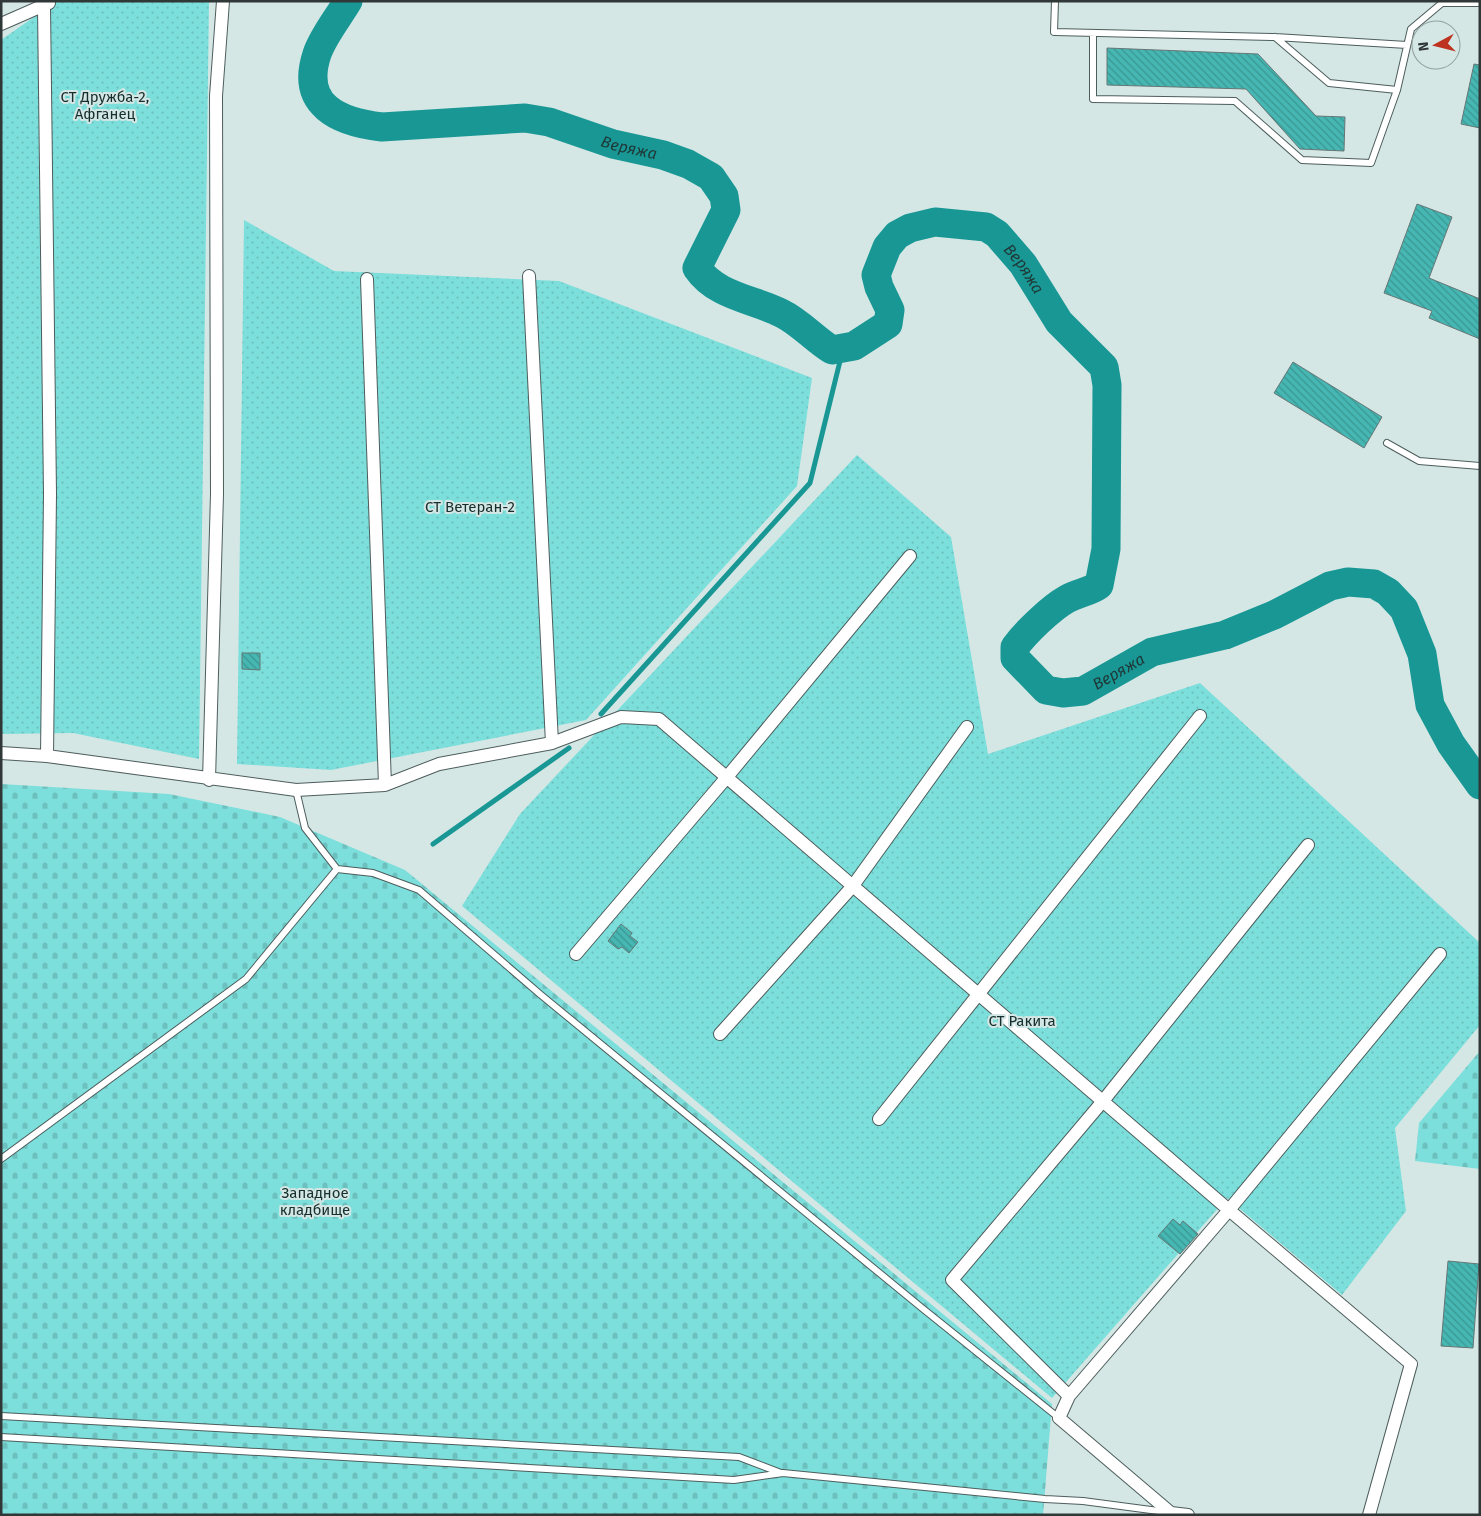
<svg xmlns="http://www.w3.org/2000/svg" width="1481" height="1516" font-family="'Fira Sans',sans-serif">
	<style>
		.cemetery { fill: url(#cemetery-stones) }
		.garden { fill: url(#garden-dots) }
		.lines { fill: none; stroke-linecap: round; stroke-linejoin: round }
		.stream { stroke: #189794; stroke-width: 5 }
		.river { stroke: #189794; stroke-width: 29 }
		.building { fill: url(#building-back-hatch); stroke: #657675 }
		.service-casing { stroke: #4d5d5c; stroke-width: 8 }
		.minor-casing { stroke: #4d5d5c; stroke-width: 14 }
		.service { stroke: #fff; stroke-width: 6 }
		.minor { stroke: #fff; stroke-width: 12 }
		.labels { text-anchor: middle; stroke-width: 4; stroke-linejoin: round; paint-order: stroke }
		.park-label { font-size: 15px; fill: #162f2e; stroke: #d4e7e5 }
		.water-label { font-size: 16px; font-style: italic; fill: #1f3837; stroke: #d4e7e5 }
	</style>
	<defs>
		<pattern id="cemetery-stones" width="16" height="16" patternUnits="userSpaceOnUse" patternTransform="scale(1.25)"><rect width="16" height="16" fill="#7cdfdb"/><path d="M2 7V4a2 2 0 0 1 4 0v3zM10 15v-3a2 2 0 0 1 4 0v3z" fill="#6cc0bd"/></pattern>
		<pattern id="garden-dots" width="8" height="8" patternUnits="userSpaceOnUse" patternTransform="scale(1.25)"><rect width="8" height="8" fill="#7cdfdb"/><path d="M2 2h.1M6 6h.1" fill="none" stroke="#6cc0bd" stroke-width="1.8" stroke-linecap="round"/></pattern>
		<pattern id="building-back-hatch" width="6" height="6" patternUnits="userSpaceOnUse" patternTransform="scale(1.25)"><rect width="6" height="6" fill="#46b7b3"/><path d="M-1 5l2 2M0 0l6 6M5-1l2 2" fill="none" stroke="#3b9692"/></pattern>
	</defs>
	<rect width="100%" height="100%" fill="#d4e7e5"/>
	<path class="cemetery" d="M1,784L169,794L280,817L405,870L1052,1404L1043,1515H1Z
		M1480,1051V1169L1415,1161L1419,1123Z"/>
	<path class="garden" d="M57,1H209L199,759L73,733L1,734V40Z
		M244,220L334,271L559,281L812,378L797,486L586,720L331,770L237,764Z
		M857,455L951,537L988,754L1200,683L1480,943V1025L1395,1128L1406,1211L1342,1295L1227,1198L1052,1398L462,906L520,814Z"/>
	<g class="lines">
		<path class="stream" d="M601,714L810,483L843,349
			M433,844L569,748"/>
		<path class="river" id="s1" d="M348,1C338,18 323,36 317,54C300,105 338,122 382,127L525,118L549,122L613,144L663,155L688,164L711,177L724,196L726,210L697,268C716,296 753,299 781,313C800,322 814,339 832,350L854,346L888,324L890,310L879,287L876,275L887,247L897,235L910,228L935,222L986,227L997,234L1023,264L1059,322L1104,367L1107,385L1106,549L1099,585C1089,592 1078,593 1067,599C1051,608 1026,632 1015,647V658L1046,690L1063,693L1083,691L1152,652L1225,635L1274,615L1330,586L1348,582L1374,584L1388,592L1404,609L1422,654L1430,705L1451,744L1480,785"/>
	</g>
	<path class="building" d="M1107,48L1258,54L1316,116L1345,117L1344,151L1300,149L1246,89L1107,85Z
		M1474,64L1480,65V128L1461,124Z
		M1417,204L1452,217L1429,278L1480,299V339L1429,318L1432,311L1384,293Z
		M1293,362L1382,417L1364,448L1274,393Z
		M242,653H260V670L242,669Z
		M621,924L632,933L630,936L638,942L629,953L622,947L618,949L608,941Z
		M1173,1219L1180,1225L1183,1221L1198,1234L1180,1254L1158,1236Z
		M1448,1261L1479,1264L1473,1348L1441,1346Z"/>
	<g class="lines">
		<defs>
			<path id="service" d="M1055,1L1054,32L1275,37L1407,45
				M1093,33V99L1235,101L1302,160L1371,163L1397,90L1411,29L1442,3H1480
				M1275,37L1329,83L1397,90
				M1387,443L1419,461L1480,466
				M337,869L373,873L419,890L541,995L922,1308L1059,1418
				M1,1159L246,979L337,869L305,828L296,790
				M1,1416L739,1457L781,1473
				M1,1437L734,1480L783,1473L1045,1499L1083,1501L1166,1512"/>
			<path id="minor" d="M44,7L50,494L47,756
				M1,24L49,3
				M529,276L552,743
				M367,279L385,785
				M1,753L47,756L296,790L385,785L439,764L552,743L621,717L659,719L1229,1210L1411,1364L1369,1515
				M209,780L217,494L216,96L223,1
				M576,954L727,777L910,556
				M720,1034L852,887L967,727
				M879,1119L1200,716
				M1069,1396L952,1280L1103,1101L1308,845
				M1188,1515L1171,1513L1059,1418L1069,1396L1229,1210L1440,954"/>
		</defs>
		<use href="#service" class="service-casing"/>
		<use href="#minor" class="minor-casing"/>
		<use href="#service" class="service"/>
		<use href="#minor" class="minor"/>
	</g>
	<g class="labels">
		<g class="park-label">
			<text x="105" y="102">СТ Дружба-2,<tspan x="105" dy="17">Афганец</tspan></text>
			<text x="470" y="512">СТ Ветеран-2</text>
			<text x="1022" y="1026">СТ Ракита</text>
			<text x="315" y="1198">Западное<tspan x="315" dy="17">кладбище</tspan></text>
		</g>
		<g class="water-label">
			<text dy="6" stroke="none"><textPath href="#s1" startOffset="431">Веряжа</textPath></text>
			<text dy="6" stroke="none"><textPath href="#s1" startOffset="1090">Веряжа</textPath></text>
			<text dy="6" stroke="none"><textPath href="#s1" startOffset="1676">Веряжа</textPath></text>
		</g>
	</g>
	<rect width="1481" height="1516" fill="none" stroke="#303737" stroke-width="5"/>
	<g transform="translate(1436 45) rotate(263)"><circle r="24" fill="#d4e7e5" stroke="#92a19f"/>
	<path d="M0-4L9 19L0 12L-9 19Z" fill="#be3220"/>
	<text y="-8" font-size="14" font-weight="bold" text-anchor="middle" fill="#303737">N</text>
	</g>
</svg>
